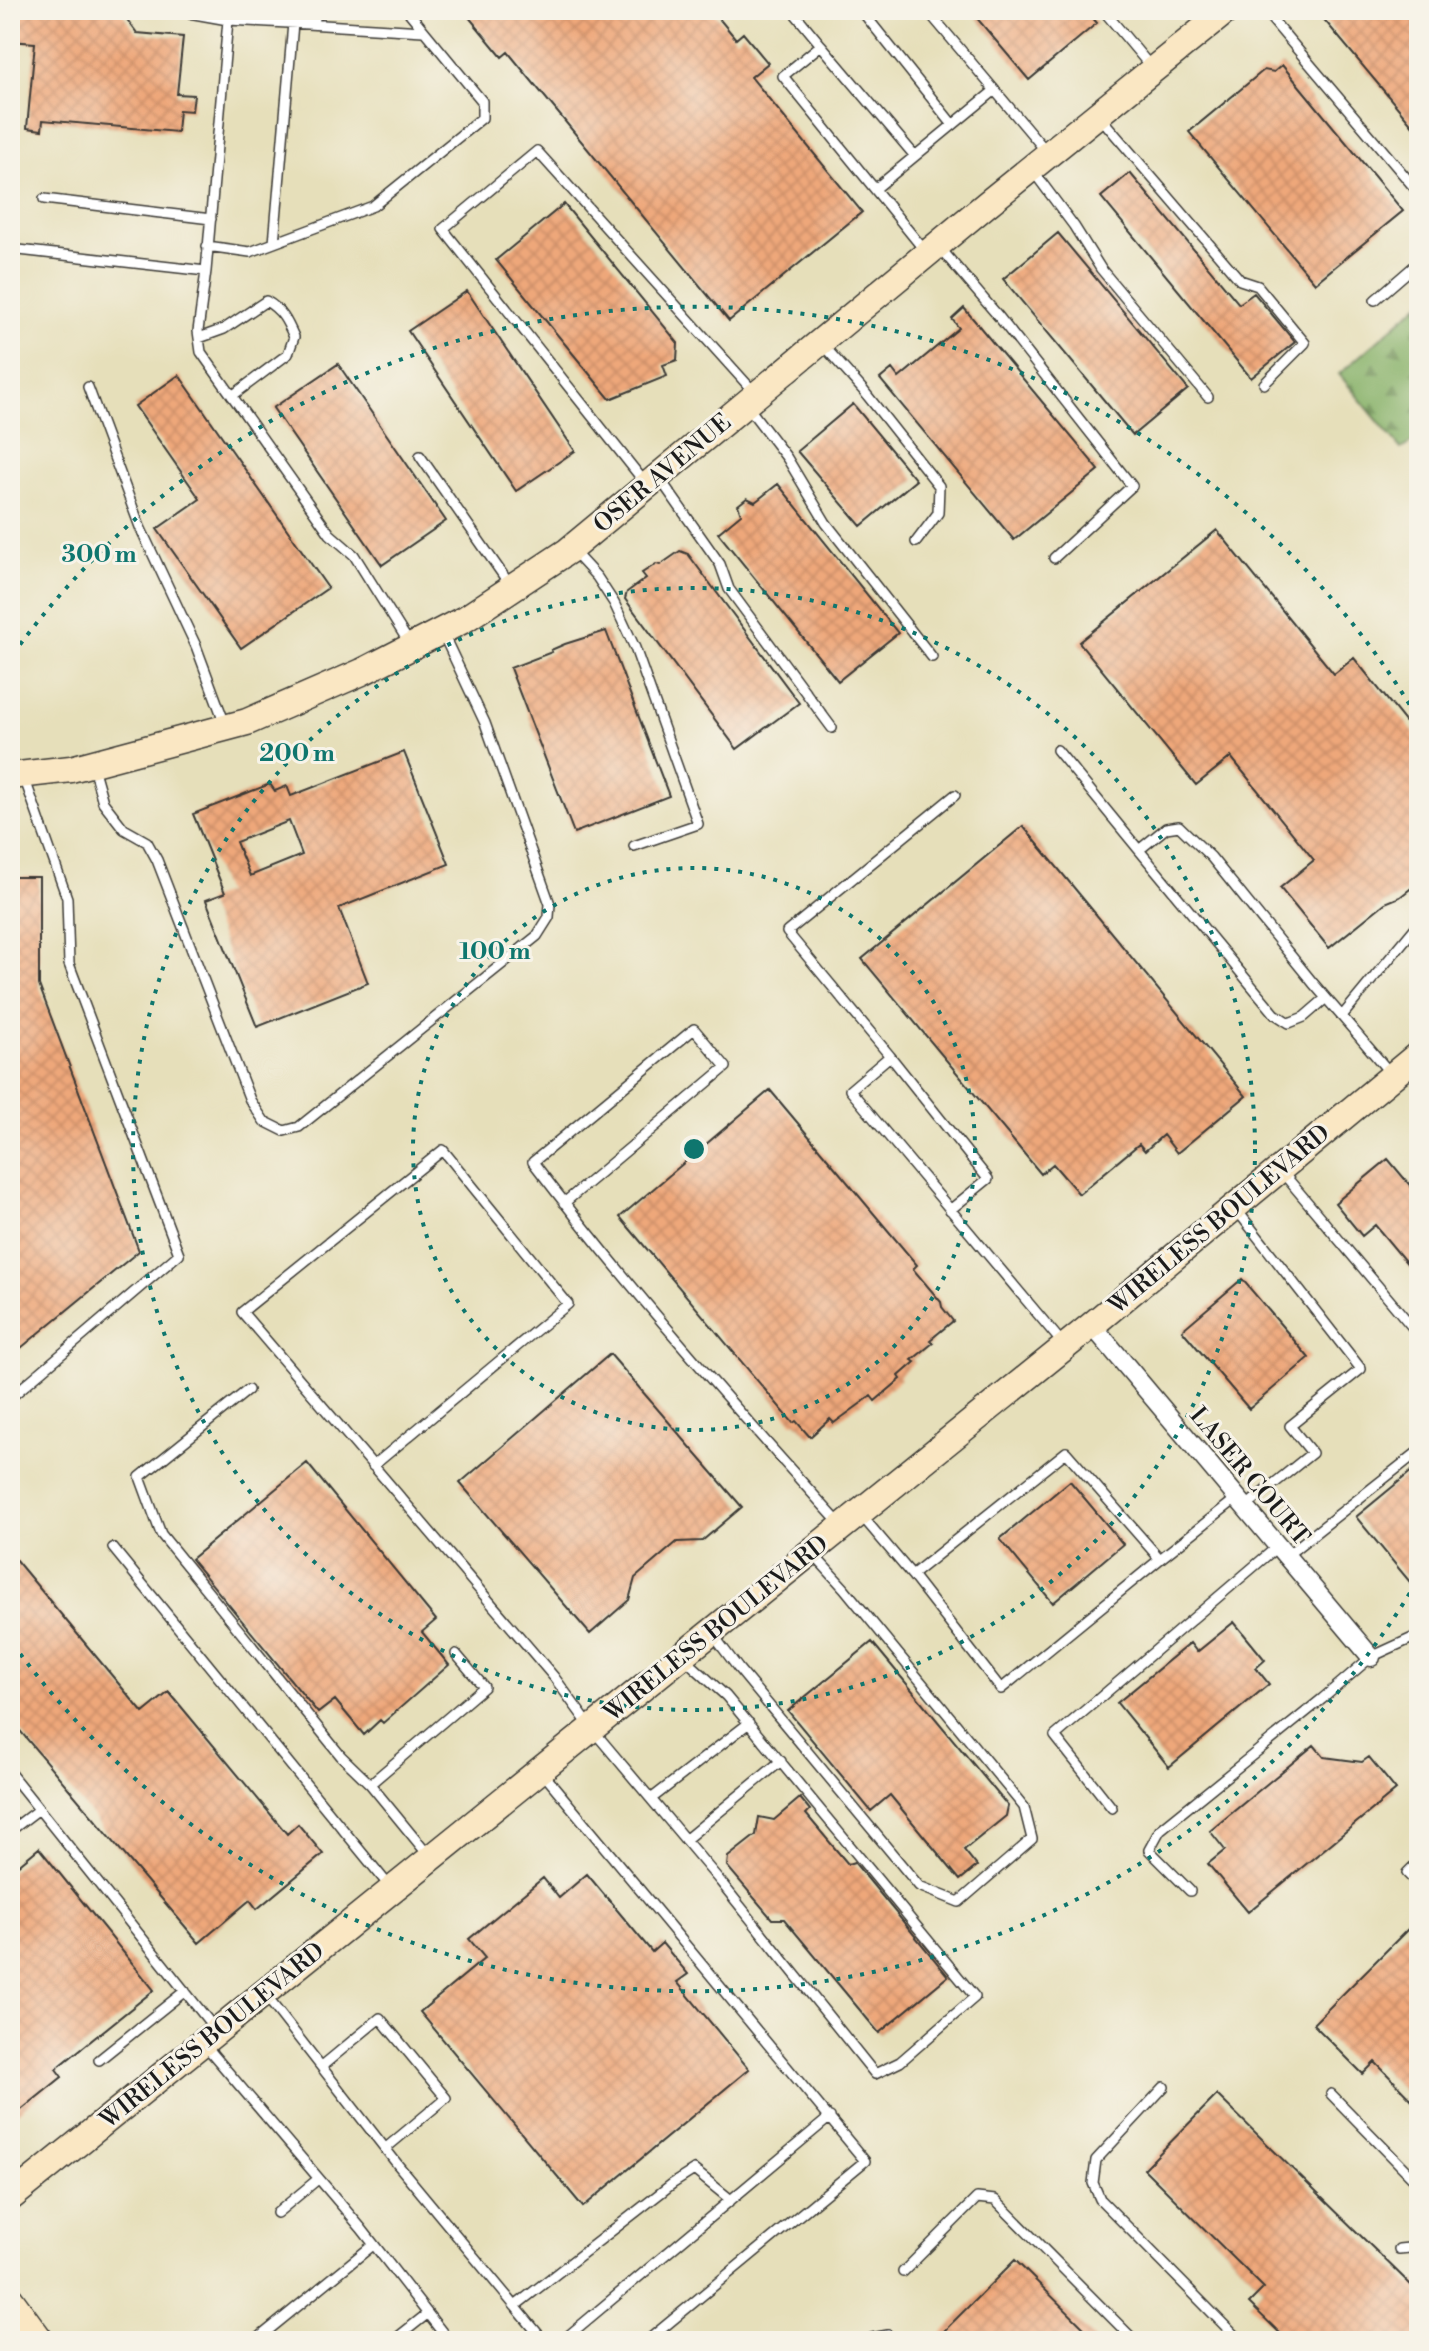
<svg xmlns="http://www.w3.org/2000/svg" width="1429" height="2351" font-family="'Libre Bodoni',serif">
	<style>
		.forest { fill: url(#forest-firs); stroke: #516642; stroke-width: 2 }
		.building { fill: url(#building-cross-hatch); fill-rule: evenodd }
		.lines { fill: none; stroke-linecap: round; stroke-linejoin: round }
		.lane-casing { stroke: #3a3934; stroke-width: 12 }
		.street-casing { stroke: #3a3934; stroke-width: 21 }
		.secondary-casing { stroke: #3a3934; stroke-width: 29 }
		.lane { stroke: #fff; stroke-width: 9 }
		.street { stroke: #fff; stroke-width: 18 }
		.secondary { stroke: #fae7c3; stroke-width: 26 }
		.ring { fill: none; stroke: #0f766e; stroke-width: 4; stroke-dasharray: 4 8 }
		.labels { text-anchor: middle; stroke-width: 6; stroke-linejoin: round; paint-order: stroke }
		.street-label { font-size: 24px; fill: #1c1c1c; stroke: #f7f3e8 }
		.centre { fill: #0f766e; stroke: #f7f3e8; stroke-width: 4 }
		.ring-label { font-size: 24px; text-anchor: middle; font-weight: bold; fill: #0f766e; stroke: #f7f3e8; stroke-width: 6; stroke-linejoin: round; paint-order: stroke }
	</style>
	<defs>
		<pattern id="forest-firs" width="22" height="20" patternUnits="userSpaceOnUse" patternTransform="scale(2)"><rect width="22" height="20" fill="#86b168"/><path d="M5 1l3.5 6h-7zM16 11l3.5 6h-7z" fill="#6d8f55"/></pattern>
		<pattern id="building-cross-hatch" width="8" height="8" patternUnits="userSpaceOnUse" patternTransform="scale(2)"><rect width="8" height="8" fill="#eea77a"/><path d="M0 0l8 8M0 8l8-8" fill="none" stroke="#cc8f69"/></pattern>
	</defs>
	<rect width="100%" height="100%" fill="#f7f3e8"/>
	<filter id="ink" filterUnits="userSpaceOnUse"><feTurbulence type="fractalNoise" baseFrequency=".0125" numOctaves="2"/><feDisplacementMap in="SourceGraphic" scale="16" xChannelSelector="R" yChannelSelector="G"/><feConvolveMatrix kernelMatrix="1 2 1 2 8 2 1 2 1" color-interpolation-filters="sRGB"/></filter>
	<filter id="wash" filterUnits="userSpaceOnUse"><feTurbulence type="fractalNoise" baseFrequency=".006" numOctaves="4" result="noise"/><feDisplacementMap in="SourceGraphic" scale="32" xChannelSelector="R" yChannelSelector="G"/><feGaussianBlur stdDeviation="1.8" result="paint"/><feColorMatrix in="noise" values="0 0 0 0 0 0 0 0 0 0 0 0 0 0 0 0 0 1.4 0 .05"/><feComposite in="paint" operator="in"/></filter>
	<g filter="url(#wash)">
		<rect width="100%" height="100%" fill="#e6dfba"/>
		<path class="forest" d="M1419,304V438L1401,449L1339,374Z"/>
		<g id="blocks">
			<path class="building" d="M13,10H120L137,33L183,37L177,94L194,95L192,111L179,110L177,132L43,120L42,130L27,128L35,43L10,41Z
				M463,10H712L736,39L743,33L768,63L751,77L862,212L729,321L508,52L502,57Z
				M970,10H1086L1097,23L1029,80Z
				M1316,10H1419V133Z
				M1282,65L1403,211L1315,283L1189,132L1264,70L1274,72Z
				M1130,173L1239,304L1254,293L1295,342L1251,378L1101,197Z
				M564,204L678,343L677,360L663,365L667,376L610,399L496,260Z
				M1058,233L1188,389L1133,435L1003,279Z
				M467,291L575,451L516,491L408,331Z
				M964,308L1099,470L1014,540L880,379L892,369L899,378L959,328L952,319Z
				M338,364L446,521L382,565L273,408Z
				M179,375L328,588L241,648L157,529L200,499L135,406Z
				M853,404L916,480L861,526L797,451Z
				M778,484L898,633L838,681L718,533L741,514L738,505L747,498L755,502Z
				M1217,530L1334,674L1354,658L1419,739V882L1400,897L1385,903L1329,948L1280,888L1314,860L1231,757L1196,785L1079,642Z
				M680,551L688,554L799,703L737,749L625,599L627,592L646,578L642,573L656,564L660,565Z
				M606,631L669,796L574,833L510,668L552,652L551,650L565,644Z
				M404,752L449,864L339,908L368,983L257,1027L206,900L225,893L193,814L270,784L275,791L287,786L291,796ZM289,821L302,855L250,876L236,842Z
				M1023,826L1246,1096L1177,1153L1163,1135L1145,1151L1139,1144L1079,1194L1053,1164L1041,1174L862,959Z
				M10,877H39V985L139,1251L10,1357Z
				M770,1090L917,1265L913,1269L941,1302L942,1307L953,1321L930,1340L933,1343L912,1360L915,1362L899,1376L901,1379L875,1401L871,1396L834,1423L830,1419L810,1437L796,1421L793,1423L620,1217Z
				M1388,1159L1419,1196V1278L1375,1225L1362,1236L1335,1203Z
				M1242,1279L1309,1358L1249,1409L1182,1330Z
				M610,1354L742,1507L702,1541L677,1542L635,1578L629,1600L590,1634L460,1483Z
				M307,1463L436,1620L422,1632L449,1665L383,1723L380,1720L364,1735L335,1700L318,1713L191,1559Z
				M1419,1465V1593L1356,1517Z
				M1070,1481L1123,1544L1053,1603L1000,1539Z
				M10,1553L143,1713L169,1692L287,1834L298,1824L323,1854L257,1909L250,1900L199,1943L10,1719Z
				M1234,1622L1265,1660L1256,1668L1269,1684L1169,1767L1117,1703L1190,1643L1197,1652Z
				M872,1642L1008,1806L1006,1816L964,1850L977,1866L960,1880L890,1795L871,1811L788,1711Z
				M1314,1745L1324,1757L1362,1762L1369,1757L1396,1790L1248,1912L1208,1864L1225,1850L1210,1831Z
				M800,1798L810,1810L806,1814L848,1864L854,1862L948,1976L879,2033L784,1919H772L727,1866L728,1857L756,1835L759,1817L774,1820Z
				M39,1848L154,1990L56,2069L62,2077L10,2119V1872Z
				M587,1874L652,1952L662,1943L688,1974L677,1982L749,2069L583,2207L420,2012L485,1958L469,1939L543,1878L559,1898Z
				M1412,1925L1419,1932V2107L1375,2062L1363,2074L1313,2024Z
				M1217,2095L1412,2286L1419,2279V2341H1288L1249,2303L1264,2288L1144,2169Z
				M1015,2260L1097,2341H934Z"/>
		</g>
	</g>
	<g filter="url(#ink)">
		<use href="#blocks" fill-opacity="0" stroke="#3a3934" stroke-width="2"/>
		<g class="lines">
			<defs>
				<path id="lane" d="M172,10L228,20L230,10
					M792,10L821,45L783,76L925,251
					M861,10L953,125
					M927,10L1046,151
					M1103,10L1151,67
					M1264,10L1419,193
					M307,24L423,31
					M821,45L915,156
					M1100,117L1240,280L1258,286L1305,343L1264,384
					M1033,171L1074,226L1101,269L1208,397
					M875,189L994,91
					M44,199L211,219
					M274,243L293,23
					M207,246L250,252L373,206L482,118V101L407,10
					M940,248L999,317L1132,486L1054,558
					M10,249L206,271L228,20L307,24L323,10
					M206,271L198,331L201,352L330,534L354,555L411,646
					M1375,300L1419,262
					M199,338L224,329L266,301C282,310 287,321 294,337L288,354L232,396
					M823,345L863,390L939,486L938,513L916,542
					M88,387L140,527L196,646L225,724
					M748,407L787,458L826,523L932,657
					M420,456L510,585
					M660,479L720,564L729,589L832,728
					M646,484L443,229L537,151L754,392
					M573,551L597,577L614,603L635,648L698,824L634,846
					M1419,648V650
					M1057,750L1139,850
					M93,767L103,802L124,829L147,842L157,860L250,1100L264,1121L284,1131L299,1127L537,936L549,917L550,904L485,723L443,634
					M955,795L787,932L890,1056L850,1090L1063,1344
					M1326,998L1304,1017L1289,1023L1275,1014L1139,850L1166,828L1179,826L1211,857L1313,983C1339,1013 1365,1043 1390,1073
					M1342,1016L1419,923
					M890,1056L988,1179L950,1210
					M1282,1172L1419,1335
					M564,1203L726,1067L694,1029L533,1162C629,1288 734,1407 840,1524
					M1236,1209L1361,1369L1290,1426L1312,1453L1245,1507
					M248,1390L140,1477L161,1534L341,1756L370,1784
					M10,1398L179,1254L69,964L67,898L24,777
					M373,1466L568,1304L443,1150L242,1312L554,1677L592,1729L720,1881L875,2074L900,2062L975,1997L726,1696L684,1658
					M861,1515L912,1575L1066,1452L1160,1559L1001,1689L912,1575
					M113,1548L390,1887
					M1286,1556L1419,1451
					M1160,1559L1237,1498
					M714,1636L738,1668L919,1886L959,1902L1032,1839L1024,1807L844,1588L813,1554
					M542,1772L865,2161L647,2341
					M10,1773L215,2029
					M651,1799L749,1723
					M1112,1808L1055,1736L1278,1546
					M10,1831L39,1809
					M685,1840L781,1761
					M429,1856L370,1784L484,1687L456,1654
					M1419,1861L1407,1873L1419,1885
					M1190,1891L1149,1850L1160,1830L1322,1699L1371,1657L1419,1635
					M266,1996L398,2165L544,2341
					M205,2045L361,2228L449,2341
					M99,2060L185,1991
					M322,2066L380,2018L446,2098L386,2148
					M1164,2087L1096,2160L1093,2183L1100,2199L1240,2341
					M1331,2094L1419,2184
					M277,2213L318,2179
					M1399,2249L1419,2247
					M903,2272L977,2198L995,2200L1135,2341
					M515,2306L672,2184L694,2170L731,2200
					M255,2341L373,2245
					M393,2341L427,2314
					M562,2341L830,2117
					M869,2341L872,2338L888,2335L894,2341"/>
				<path id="street" d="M1092,1325L1371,1657"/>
				<path id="secondary" d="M10,776L71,769L247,722L362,672L465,619L568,551L987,204L1227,10
					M10,2198L1092,1325L1419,1054
					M10,2299L41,2341"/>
			</defs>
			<use href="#lane" class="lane-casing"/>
			<use href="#street" class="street-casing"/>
			<use href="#secondary" class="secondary-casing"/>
			<use href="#lane" class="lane"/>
			<use href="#street" class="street"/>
			<use href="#secondary" class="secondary"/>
		</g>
	</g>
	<g class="ring">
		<circle cx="694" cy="1149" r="281"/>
		<circle cx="694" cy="1149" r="561"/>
		<path d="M1416 1583A842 842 0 0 1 13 1644M13 654A842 842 0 0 1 1416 715"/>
	</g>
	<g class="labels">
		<g class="street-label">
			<text transform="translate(662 473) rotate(-40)" y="8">OSER AVENUE</text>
			<text transform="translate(1219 1219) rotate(-40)" y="8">WIRELESS BOULEVARD</text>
			<text transform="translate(1250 1476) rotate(50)" y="8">LASER COURT</text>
			<text transform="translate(716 1628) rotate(-39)" y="8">WIRELESS BOULEVARD</text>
			<text transform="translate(212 2035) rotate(-39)" y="8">WIRELESS BOULEVARD</text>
		</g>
	</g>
	<circle cx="694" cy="1149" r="12" class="centre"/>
	<g class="ring-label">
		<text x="99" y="562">300 m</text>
		<text x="297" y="761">200 m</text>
		<text x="495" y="959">100 m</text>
	</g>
	<rect width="1429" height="2351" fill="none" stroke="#f7f3e8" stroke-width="40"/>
</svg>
